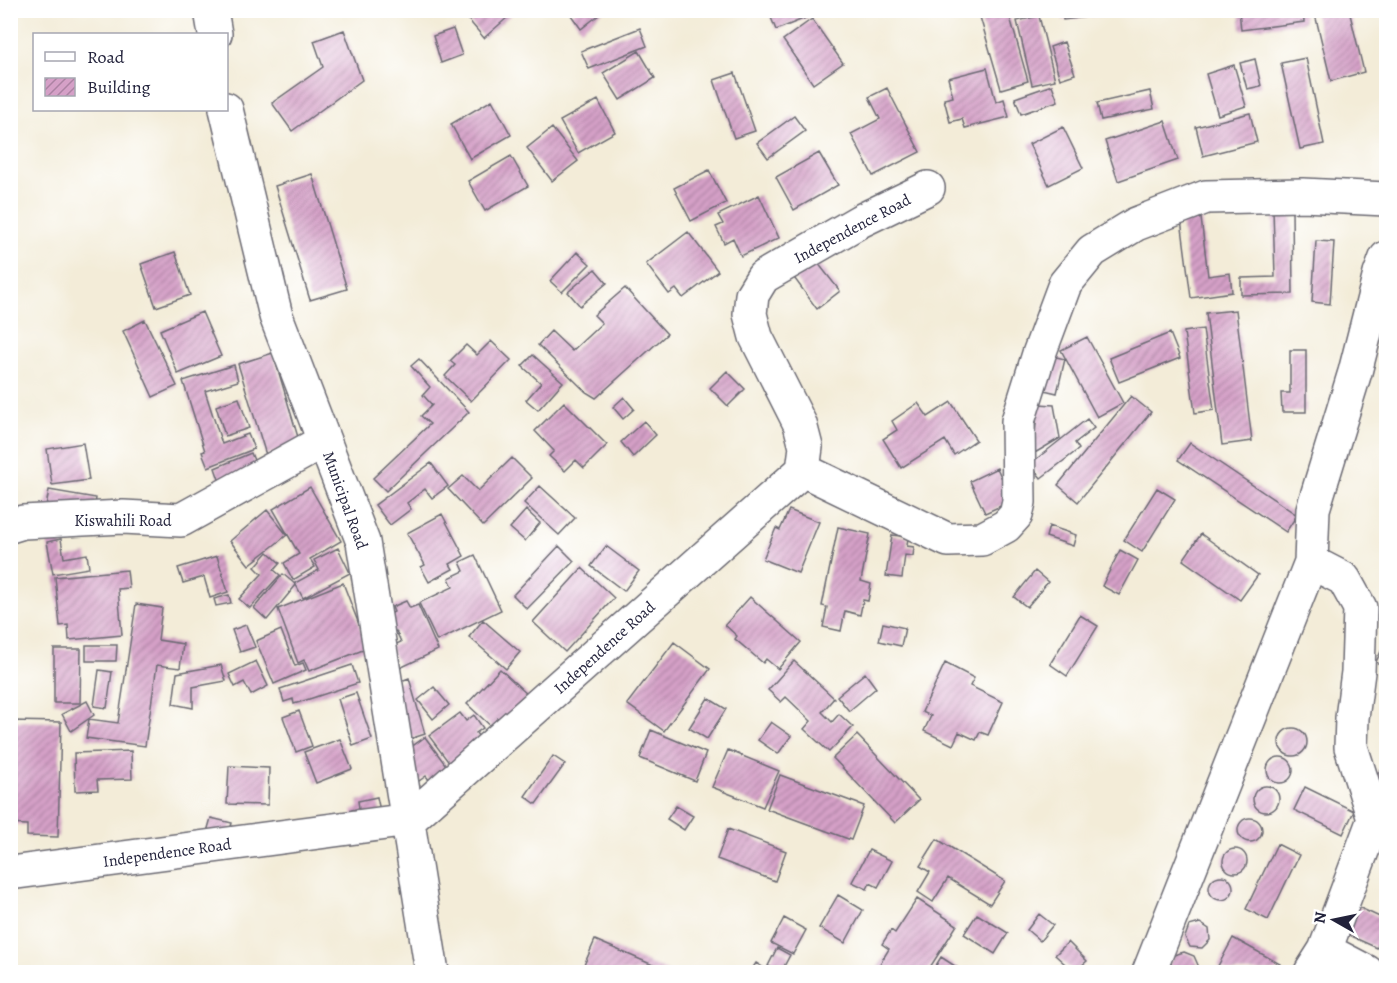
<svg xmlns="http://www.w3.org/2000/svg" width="1397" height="983" font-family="Alegreya,serif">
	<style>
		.building { fill: url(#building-hatch) }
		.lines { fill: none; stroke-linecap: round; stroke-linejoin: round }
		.minor-casing { stroke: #6b6972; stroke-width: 36 }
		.minor { stroke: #fff; stroke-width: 33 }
		.labels { text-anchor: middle; stroke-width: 5; stroke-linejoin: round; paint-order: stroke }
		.street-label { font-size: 16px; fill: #22223b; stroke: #fff }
	</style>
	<defs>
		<pattern id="building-hatch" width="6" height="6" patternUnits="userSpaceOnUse" patternTransform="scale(1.5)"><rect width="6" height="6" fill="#d5a0c7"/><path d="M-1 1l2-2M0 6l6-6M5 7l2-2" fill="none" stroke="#ac82a3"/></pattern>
	</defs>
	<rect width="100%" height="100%" fill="#fff"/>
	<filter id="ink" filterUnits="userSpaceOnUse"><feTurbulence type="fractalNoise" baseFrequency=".0167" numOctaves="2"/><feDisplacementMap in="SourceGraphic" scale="12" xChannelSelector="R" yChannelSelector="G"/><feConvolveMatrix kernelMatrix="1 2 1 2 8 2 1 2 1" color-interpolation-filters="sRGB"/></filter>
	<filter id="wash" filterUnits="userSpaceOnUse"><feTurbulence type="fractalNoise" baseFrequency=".008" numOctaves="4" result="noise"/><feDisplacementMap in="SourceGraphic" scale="24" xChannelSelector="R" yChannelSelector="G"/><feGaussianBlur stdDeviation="1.35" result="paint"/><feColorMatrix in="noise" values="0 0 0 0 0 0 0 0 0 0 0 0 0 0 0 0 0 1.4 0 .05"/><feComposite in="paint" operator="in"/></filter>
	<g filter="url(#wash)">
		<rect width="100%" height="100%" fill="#f3ecd8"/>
		<g id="blocks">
			<path class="building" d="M460,10H516L484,38Z
				M576,10H605L581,29L571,15Z
				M768,10H817L818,13L776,30Z
				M978,10H1008L1028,81L1001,89Z
				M1062,10H1120V13L1063,20Z
				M1239,10H1303L1304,22L1241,30Z
				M1314,10H1349L1364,72L1331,81Z
				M1039,16L1055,80L1032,85L1017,21Z
				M812,19L843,63L813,84L783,40Z
				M640,28L647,46L589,69L581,51Z
				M453,29L462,55L441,63L433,36Z
				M344,30L362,80L292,131L272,103L323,67L314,41Z
				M1064,42L1075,74L1060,79L1050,47Z
				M639,51L655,78L620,100L603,73Z
				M1306,58L1324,144L1300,149L1281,63Z
				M1255,59L1261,86L1247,89L1240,63Z
				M1234,65L1246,106L1218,115L1206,74Z
				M987,68L996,102L1004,99L1009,117L965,128L962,119L950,122L944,99L953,97L948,78Z
				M735,73L755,131L734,138L714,80Z
				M1052,85L1058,101L1021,114L1015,98Z
				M887,88L920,152L873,176L851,134L880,119L869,97Z
				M1150,91L1154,109L1101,120L1097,103Z
				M492,100L511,135L470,159L451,124Z
				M598,100L615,132L578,153L560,121Z
				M1250,113L1257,142L1203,156L1196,127Z
				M794,116L805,131L768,158L757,143Z
				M1165,121L1178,160L1118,181L1105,141Z
				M1063,127L1083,168L1049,185L1029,144Z
				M552,128L578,161L552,181L527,148Z
				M819,153L838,185L794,210L776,177Z
				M511,156L528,186L485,211L468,181Z
				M709,170L726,203L691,221L674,188Z
				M312,174L347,289L310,300L275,186Z
				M759,195L779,238L741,256L733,238L724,243L716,227L723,224L718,215Z
				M1273,209H1292L1293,294L1241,295V278L1275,277Z
				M1201,218L1208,276L1230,273L1232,292L1191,298L1181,220Z
				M688,232L718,271L683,298L676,289L669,294L646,264Z
				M1316,241L1334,242L1330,304L1312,302Z
				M175,252L190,295L156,307L141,264Z
				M577,252L590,264L562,292L550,281Z
				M814,258L840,291L817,309L792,275Z
				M595,269L607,283L580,306L568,292Z
				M625,288L667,334L596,398L586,392L538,345L551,331L572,351L602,323L594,315Z
				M1236,310L1252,441L1222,445L1206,313Z
				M202,312L221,356L178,374L160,330Z
				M145,320L177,386L153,397L123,331Z
				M1203,329L1214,410L1195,413L1184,332Z
				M1170,333L1180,358L1119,382L1109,358Z
				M1087,337L1123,403L1097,417L1061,350Z
				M491,341L511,360L471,401L445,376L455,365L450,361L466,345L477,355Z
				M1290,350H1306V412H1282L1281,393H1290Z
				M273,353L300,444L266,455L238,364Z
				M533,355L563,382L538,410L526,400L541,383L522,366Z
				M1048,355L1065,359L1057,393L1040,389Z
				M419,359L469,412L386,491L373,478L430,424L421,416L432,405L423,395L430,387L411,366Z
				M234,365L238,381L205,391L222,444L248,434L254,449L208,467L202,452L205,451L183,381Z
				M727,371L745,389L728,406L710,388Z
				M1131,396L1151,412L1078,502L1058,485Z
				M624,397L634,409L623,419L613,407Z
				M239,398L249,428L225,436L216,406Z
				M564,402L607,445L584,468L576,460L565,471L549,456L554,451L535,431Z
				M951,402L976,440L954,455L945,440L901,468L883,439L897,430L892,421L918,403L928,417Z
				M1038,404L1054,405L1060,438L1033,454Z
				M1087,419L1094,428L1075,443L1079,449L1041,478L1030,464Z
				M644,421L656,435L633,457L621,442Z
				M83,443L89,480L52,485L47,449Z
				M1190,443L1297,515L1286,532L1178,460Z
				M251,453L258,470L221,485L215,468Z
				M512,458L532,478L483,526L448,489L463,476L478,491Z
				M431,463L448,486L432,498L425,489L407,503L411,509L390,525L375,505Z
				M997,468L1012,501L985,513L970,481Z
				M540,486L575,518L559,535L524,503Z
				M310,487L341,541L310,559L315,567L293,580L284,563L299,554L273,509Z
				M1157,488L1175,499L1142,552L1124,540Z
				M49,490L96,498L93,518L45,511Z
				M267,510L287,535L249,565L230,541Z
				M526,510L540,523L525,541L510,528Z
				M789,510L819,522L798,573L763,559L776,528L780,530Z
				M442,514L464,556L450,564L453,569L429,582L421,567L425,565L407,533Z
				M1049,526L1076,535L1073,546L1046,537Z
				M838,527L870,534L861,581L871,584L868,601L863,600L860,615L845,611L841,631L823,627L827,607L822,606Z
				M1201,534L1258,575L1240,600L1183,560Z
				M892,535L908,537L907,546L914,547L913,556L905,555L902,578L886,576Z
				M61,539L64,558L87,554L89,568L53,574L47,542Z
				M559,546L574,561L527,609L513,595Z
				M606,546L639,571L624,591L591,566Z
				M338,548L350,573L303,598L295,583L319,570L314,560Z
				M1120,550L1138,560L1119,595L1102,586Z
				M268,552L280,563L274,570L280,575L250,608L239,599L262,574L255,567Z
				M475,555L501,610L437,641L419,603L453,587L449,578L464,571L460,562Z
				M217,556L228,592L210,598L204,577L183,583L178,568Z
				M582,568L614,598L565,652L533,622Z
				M127,570L129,588L118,589L122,635L69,640L68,625L60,626L55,577Z
				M1035,571L1048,582L1027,607L1014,597Z
				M283,574L296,585L267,620L254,608Z
				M343,583L368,648L309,671L304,660L298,663L278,609Z
				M229,595L231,603L216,606L214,599Z
				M750,597L801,642L778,669L766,659L763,663L735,639L737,636L725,625Z
				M406,601L410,608L418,605L438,650L400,668L390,647L401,642L396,631L392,633L385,617L394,612L392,607Z
				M136,604L162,608L158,640L183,644L180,668L157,665L145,746L86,738L89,719L118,723Z
				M1080,615L1098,626L1067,676L1050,664Z
				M483,620L520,652L506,669L469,637Z
				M883,623L905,628L901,646L879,641Z
				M246,625L255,647L240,652L232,630Z
				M281,630L295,666L303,663L306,670L274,684L256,641Z
				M1386,641V668L1376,662Z
				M674,642L710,669L664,731L627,704Z
				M86,645H117L116,661H86Z
				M54,649H81L80,703H54Z
				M256,661L268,686L251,695L244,682L235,687L229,674Z
				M794,661L834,698L822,712L832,722L839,714L853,727L829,752L804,729L811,721L786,697L781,702L768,690Z
				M945,663L974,678L970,686L1003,702L988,735L980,732L976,740L959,732L953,745L924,731L931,716L922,712Z
				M221,665L226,681L193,687V708L173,704L177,673Z
				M352,665L358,683L294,704L293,699L284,702L280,689Z
				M500,669L529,696L496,731L467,704Z
				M99,670L112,672L107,708L94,706Z
				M865,673L876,688L849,711L837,696Z
				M409,678L425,734L410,739L393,684Z
				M434,687L449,705L433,719L418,700Z
				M356,693L372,739L353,746L338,699Z
				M708,698L726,709L707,739L689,728Z
				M87,701L94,715L71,731L62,714Z
				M299,711L312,746L296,752L283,717Z
				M460,713L466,721L474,715L483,728L476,733L481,740L450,764L429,736Z
				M10,721L61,722L58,837L27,836V825L10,824Z
				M771,722L791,736L778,754L758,740Z
				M1279 742a14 14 0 1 1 28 0a14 14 0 1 1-28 0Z
				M651,730L706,753L695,781L640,758Z
				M857,735L919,800L895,823L833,758Z
				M425,737L448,768L430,781L426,776L419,781L404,760L414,753L410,748Z
				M340,739L352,769L316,783L304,752Z
				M728,750L779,771L763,807L712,787Z
				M131,751L132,779L97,780L98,790L75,791L74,753Z
				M553,756L565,764L536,804L525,796Z
				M1267 770a13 13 0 1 1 26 0a13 13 0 1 1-26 0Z
				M229,766L269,768L268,805L227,804Z
				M1380,770L1386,773V798L1371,790Z
				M780,775L864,806L851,840L767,809Z
				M1253 799a13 13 0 1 1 26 0a13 13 0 1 1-26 0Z
				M1305,787L1354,811L1343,834L1294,810Z
				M377,797L383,825L357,831L352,810L359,808L358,801Z
				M676,806L693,816L684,830L667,819Z
				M1238 830a12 12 0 1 1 24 0a12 12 0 1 1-24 0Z
				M211,818L232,823L226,845L205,839Z
				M728,829L786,851L775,881L717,859Z
				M937,839L1005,881L990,904L948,878L933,902L918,892L930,872L920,866Z
				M1277,844L1299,855L1268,920L1246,909Z
				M1223 861a12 12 0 1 1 24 0a12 12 0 1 1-24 0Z
				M869,850L892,861L878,887L870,883L867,889L852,882Z
				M1209 888a12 12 0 1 1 24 0a12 12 0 1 1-24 0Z
				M838,895L863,910L845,943L819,928Z
				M917,899L957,925L927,972H875L889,949L882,944L891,930L895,933Z
				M1356,906L1386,920V927L1377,948L1344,933Z
				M977,914L1008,933L995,954L964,934Z
				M1039,914L1053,925L1040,941L1027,930Z
				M784,918L806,930L793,954L771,943Z
				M1200,923L1209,929L1210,940L1202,948L1190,947L1185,937L1189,926Z
				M1233,938L1280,964L1276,972H1230L1218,966Z
				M595,940L669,972H581Z
				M1068,942L1087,961L1074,972L1055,955Z
				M777,948L790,955L781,972L768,966Z
				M1184,952L1194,956L1198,965L1197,972H1171L1169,964L1174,955Z
				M941,957L958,968L955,972H932Z
				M756,963L767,970L766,972H750Z"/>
		</g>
	</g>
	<g filter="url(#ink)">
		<use href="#blocks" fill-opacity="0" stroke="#6b6972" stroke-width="1.5"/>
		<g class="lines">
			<defs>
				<path id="minor" d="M211,10L215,34
					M226,109L276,316L363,542L432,972
					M803,470L948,540L982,539L1006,526L1016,515L1019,502L1018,421L1039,354L1065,284L1092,251L1136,224L1206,197L1303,195L1386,199
					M10,526L23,522L123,517L181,520L324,441
					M1311,562L1344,579L1360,608L1358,672L1352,718L1351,747L1374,819L1325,950
					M10,873L409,820L803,470L806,447L800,424L756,337L750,314L752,295L763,277L860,221L928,188
					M1149,972L1311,562L1313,509L1355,372L1380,274L1386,258
					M1311,972L1325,950L1367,972"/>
			</defs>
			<use href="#minor" class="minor-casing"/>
			<use href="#minor" class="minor"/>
		</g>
	</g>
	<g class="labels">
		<g class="street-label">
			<text transform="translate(852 228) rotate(-28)" y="6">Independence Road</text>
			<text transform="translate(346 500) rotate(70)" y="6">Municipal Road</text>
			<text x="123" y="526">Kiswahili Road</text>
			<text transform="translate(604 647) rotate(-42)" y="6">Independence Road</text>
			<text transform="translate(167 852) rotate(-8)" y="6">Independence Road</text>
		</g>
	</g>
	<rect width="1397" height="983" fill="none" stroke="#fff" stroke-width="36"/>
	<rect x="33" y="33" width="195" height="78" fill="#ffffff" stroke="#a7a7b1" stroke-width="1.5"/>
	<rect x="45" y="52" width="30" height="9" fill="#ffffff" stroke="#a7a7b1" stroke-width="1.5"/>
	<text x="87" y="63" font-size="18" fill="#22223b">Road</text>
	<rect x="45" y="78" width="30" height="18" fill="url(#building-hatch)" stroke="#a7a7b1" stroke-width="1.5"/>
	<text x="87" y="93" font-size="18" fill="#22223b">Building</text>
	<g transform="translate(1334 920) rotate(279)" stroke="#ffffff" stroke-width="4.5" paint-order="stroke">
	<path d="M0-4.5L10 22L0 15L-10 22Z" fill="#22223b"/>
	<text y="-9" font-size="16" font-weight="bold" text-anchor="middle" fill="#22223b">N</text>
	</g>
</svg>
